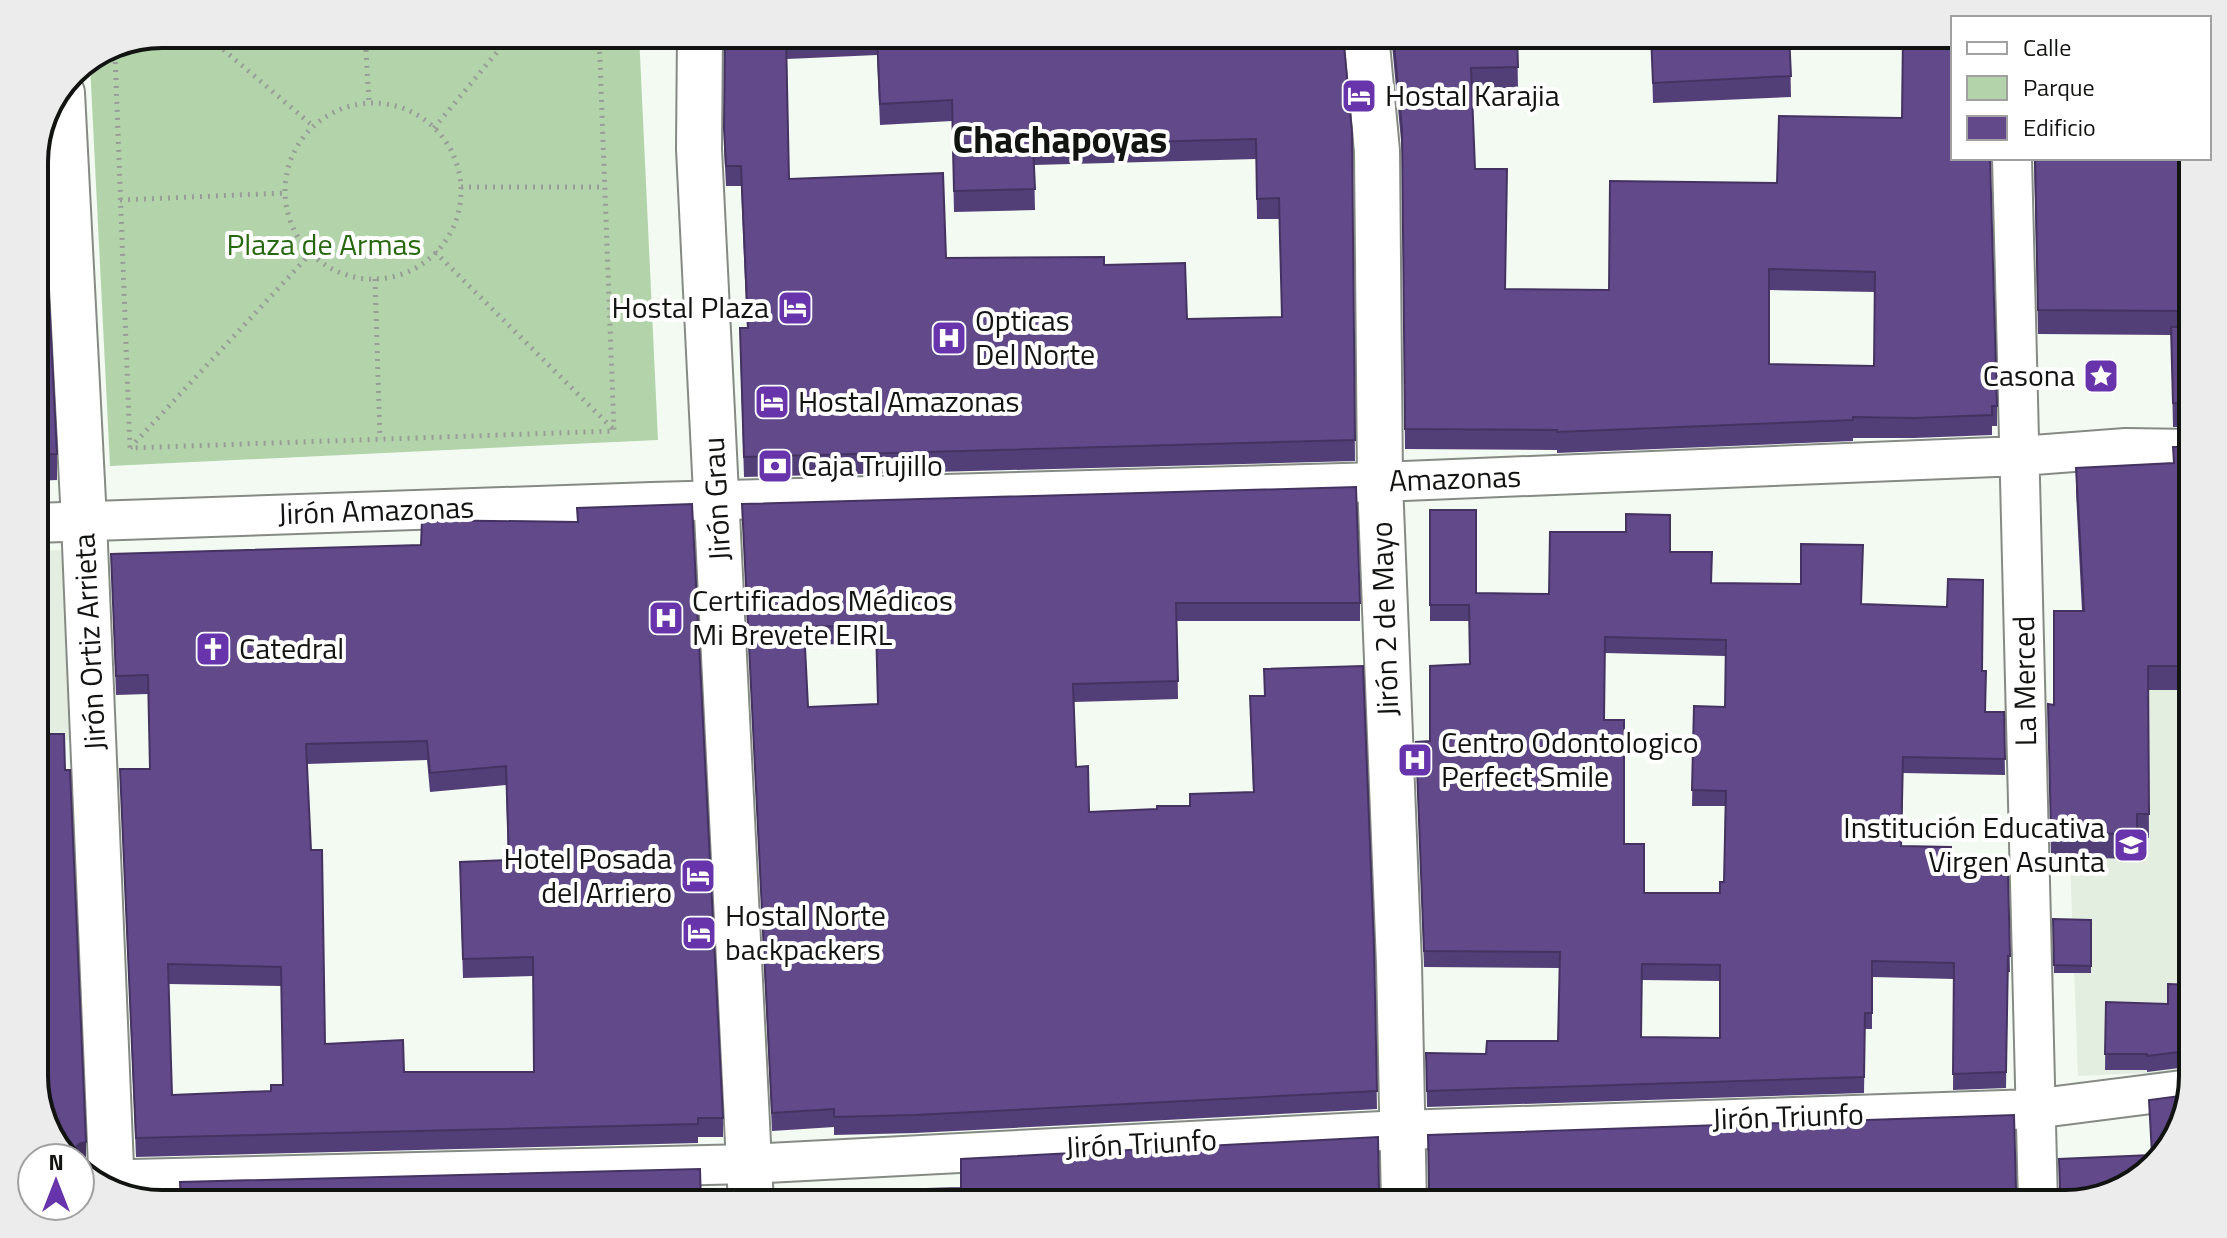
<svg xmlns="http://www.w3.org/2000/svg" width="2227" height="1238" font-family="'Titillium Web',sans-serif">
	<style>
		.built { fill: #e3eee0 }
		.green { fill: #b3d4ab }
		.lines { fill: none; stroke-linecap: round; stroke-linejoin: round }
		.minor-casing { stroke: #858b84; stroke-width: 42 }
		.tertiary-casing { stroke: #858b84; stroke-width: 48 }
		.secondary-casing { stroke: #858b84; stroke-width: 48 }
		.path { stroke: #989d97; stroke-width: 5; stroke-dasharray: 2 6; stroke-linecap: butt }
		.minor { stroke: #fff; stroke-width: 38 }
		.tertiary { stroke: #fff; stroke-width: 44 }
		.secondary { stroke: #fff; stroke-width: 44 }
		.wall { fill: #533f77; fill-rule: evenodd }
		.shaded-wall { fill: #443361 }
		.building { fill: #61498a; stroke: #443361; stroke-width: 2; fill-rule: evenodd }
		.labels { text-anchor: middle; stroke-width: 8; stroke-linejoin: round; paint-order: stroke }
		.poi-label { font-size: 30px; fill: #121411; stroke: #fff; text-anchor: start }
		.park-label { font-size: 30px; fill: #276811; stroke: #fff }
		.street-label { font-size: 30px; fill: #121411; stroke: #fff }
		.district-label { font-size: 38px; font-weight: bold; fill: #121411; stroke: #fff }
		.rim { fill: none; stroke: #121411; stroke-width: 4 }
	</style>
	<rect width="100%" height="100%" fill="#f3faf2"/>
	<path class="built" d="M65,550L69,740L34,741V551Z
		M2193,614V1071L2078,1076L2061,619Z"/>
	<path class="green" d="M162,34H639L658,440L110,466L90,64Z"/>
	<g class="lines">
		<defs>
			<path id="minor" d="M2012,158L2038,1204
				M34,523L652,502L1380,482L2020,456L2126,448L2193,449
				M91,1180L749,1164L1402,1130L2034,1109L2190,1089"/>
			<path id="tertiary" d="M62,93L84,521L112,1191"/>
			<path id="secondary" d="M700,34L699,149L751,1204
				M1366,34L1377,151L1380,482L1399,964L1404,1204"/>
		</defs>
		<use href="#minor" class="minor-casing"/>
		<use href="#tertiary" class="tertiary-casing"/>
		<use href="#secondary" class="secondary-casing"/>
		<path class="path" d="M205,34L313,126
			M365,34L369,102
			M115,54L130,448L614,431L599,34
			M285 191a88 88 0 1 1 176 0a88 88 0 1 1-176 0Z
			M434,128L512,34
			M461,187H605
			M120,200L285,193
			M435,252L613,429
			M375,279L380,439
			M130,448L311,253"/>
		<use href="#minor" class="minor"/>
		<use href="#tertiary" class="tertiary"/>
		<use href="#secondary" class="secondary"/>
	</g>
	<path class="wall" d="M725,34H1343L1352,132L1355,461L744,477L740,349L747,328L741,186H726L724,148ZM877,55L880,125L952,121L954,212L1035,210L1034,165L1256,159L1257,219H1279L1282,317L1187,319L1104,265L946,258L789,179L787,59Z
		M1391,34H1517L1518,88H1472L1475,169L1505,289L1609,290L1777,183L1902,118L1903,39H1819V47H1790L1791,97L1653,103L1651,34H1953L1997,406V426H1992V435L1914,438H1853V441L1557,453V450L1405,449L1402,151ZM1769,290L1875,292L1874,366L1769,364Z
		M34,154L57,454V480L34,481Z
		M2034,158L2179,167H2193V283H2184V327H2193V427H2173L2171,335L2038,334Z
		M2193,447V690H2148L2149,838H2137V859L2051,857L2048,704L2054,705L2082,611L2076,492V468L2173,463Z
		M742,504L1360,603V621H1177L1178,699L1074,702L1076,767L1089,812L1157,809L1190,806L1253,792L1250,696H1264V669L1374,947L1377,1109L915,1133L834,1135V1127L772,1131ZM876,643L878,704L808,707L805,645Z
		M1430,510L1476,593L1549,594L1670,552L1712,583L1862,604L1982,671L1986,712H2004L2005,775L1903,773L1902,846L1950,874L2008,875L2010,972H2008L2006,1088L1953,1090L1954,979L1872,977V1029H1865L1864,1093L1427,1107L1426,1053L1486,1054L1558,1041L1560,968L1424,967L1416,742L1430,741L1469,664V621H1430ZM1605,653L1725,656V707L1694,706L1692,806H1725L1724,882L1720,893H1644L1624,844L1604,720ZM1642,980L1720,981V1038L1641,1037Z
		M421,545L723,1118V1137H698V1143L136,1157L120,769H150L148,694L116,695L111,554ZM427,760L430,792L506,785L508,860L460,881L463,978L533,976L534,1072H404L325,1044L311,850L307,764ZM168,984L281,986L283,1085L271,1091L172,1095Z
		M2053,919L2091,920V973H2054Z
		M2193,985V1068L2187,1067L2147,1072V1070H2105L2106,1002L2168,1004Z"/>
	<path class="shaded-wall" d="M86,1142V1159L80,1161V1158H70L72,1151L79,1144Z"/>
	<path class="building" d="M725,34H1343L1352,132L1355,440L744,457L740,328H748L741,166H726L724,128ZM877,35L880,104L952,100L954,191L1035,189L1033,145L1256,139L1257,199L1279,198L1282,317L1187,319L1185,263L1104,265V257L946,258L943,173L789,179L786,38Z
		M1393,34H1517L1518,67L1471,68L1475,169H1507L1505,289L1609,290L1610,181L1777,183L1779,116L1902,118L1903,34H1953V158H1990L1997,406H1992V415L1914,418L1853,417V420L1557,432V430L1405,429L1402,130ZM1769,269L1875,272L1874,366L1769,364Z
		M1651,34H1789L1791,76L1653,83Z
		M41,140L57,454L34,455V154Z
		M2035,158H2179V167H2193V258L2184,259V311L2038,310Z
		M2171,327H2193V403H2173Z
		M2173,447H2193V666H2148L2149,814H2137V834L2051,833L2048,704L2054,705V611H2084L2076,468L2174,463Z
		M1356,487L1360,603H1176L1178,681L1073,684L1076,767L1088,766L1089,812L1157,809V806H1190V794L1254,792L1250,696H1265L1264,669L1363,666L1374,947L1377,1091L915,1115L834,1117V1109L772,1113L742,504ZM876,625L878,704L808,707L804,627Z
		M692,504L723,1118H698V1124L136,1138L120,769H150L148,675L116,676L111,554L421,545L422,520L578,522L577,508ZM427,741L430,773L506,766L509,860L460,862L463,959L533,957L534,1072H404L403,1040L325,1044L322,850H311L306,744ZM168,964L281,967L283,1085H271V1091L172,1095Z
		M1430,510H1476V593L1549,594L1550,532H1626V514L1670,515V552H1712L1711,583L1801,584V544L1863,545L1861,604L1947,607L1948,579L1983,580L1982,671H1986L1985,712H2004L2005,759L1903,757L1901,846L1951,847L1950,874L2008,875L2010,956H2008L2006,1072L1953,1074L1954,963L1872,961V1013H1865L1864,1077L1427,1091L1426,1053L1486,1054L1487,1041H1558L1560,952L1424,951L1416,742L1430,741V666L1470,664L1469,605H1430ZM1605,637L1726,640L1725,707L1694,706L1692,790L1726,791L1724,882H1720V893H1644V844H1624V720H1604ZM1642,964L1720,965V1038L1641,1037Z
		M34,734H64L65,770H70L86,1142L79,1144L72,1151L70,1158H67L55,1147L34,1084Z
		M2053,919L2091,920V966L2054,965Z
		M2168,984L2193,985V1052L2187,1051L2147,1056V1054H2105L2106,1002L2168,1004Z
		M2188,1095L2176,1140L2129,1187L2065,1204H2052L2058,1197L2060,1187L2059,1159L2152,1155L2149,1100Z
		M2014,1115L2016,1189L2019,1198L2024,1204H1422L1426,1199L1429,1187L1428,1135Z
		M1378,1137L1379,1188L1382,1200L1387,1204H822V1192L961,1188V1159Z
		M700,1169L701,1204H181L180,1182Z"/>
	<defs>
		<symbol id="hotel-square" viewBox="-11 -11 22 22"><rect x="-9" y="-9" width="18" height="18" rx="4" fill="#6834ab" stroke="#fff"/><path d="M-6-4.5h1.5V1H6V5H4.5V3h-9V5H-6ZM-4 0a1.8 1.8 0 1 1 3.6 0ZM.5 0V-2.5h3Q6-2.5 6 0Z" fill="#fff"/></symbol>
		<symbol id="hospital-square" viewBox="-11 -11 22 22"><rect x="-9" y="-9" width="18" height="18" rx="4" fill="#6834ab" stroke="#fff"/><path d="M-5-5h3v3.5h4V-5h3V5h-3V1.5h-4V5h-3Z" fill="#fff"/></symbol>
		<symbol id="sight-square" viewBox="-11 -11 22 22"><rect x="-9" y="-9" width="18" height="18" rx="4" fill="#6834ab" stroke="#fff"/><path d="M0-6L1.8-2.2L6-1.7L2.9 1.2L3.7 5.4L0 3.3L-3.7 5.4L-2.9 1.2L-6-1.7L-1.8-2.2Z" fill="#fff"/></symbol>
		<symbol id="bank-square" viewBox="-11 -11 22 22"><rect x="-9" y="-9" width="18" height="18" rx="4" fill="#6834ab" stroke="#fff"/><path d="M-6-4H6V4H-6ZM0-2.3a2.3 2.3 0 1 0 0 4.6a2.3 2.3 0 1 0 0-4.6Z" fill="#fff"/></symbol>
		<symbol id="church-square" viewBox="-11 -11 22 22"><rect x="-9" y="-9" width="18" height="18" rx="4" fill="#6834ab" stroke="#fff"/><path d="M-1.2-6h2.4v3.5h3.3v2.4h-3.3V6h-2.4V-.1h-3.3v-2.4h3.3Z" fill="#fff"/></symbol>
		<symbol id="school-square" viewBox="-11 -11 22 22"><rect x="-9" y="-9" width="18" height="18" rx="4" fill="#6834ab" stroke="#fff"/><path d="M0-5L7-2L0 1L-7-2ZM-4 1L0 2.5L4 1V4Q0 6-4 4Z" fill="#fff"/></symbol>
	</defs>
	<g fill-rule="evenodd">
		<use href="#hotel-square" x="1339" y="76" width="40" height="40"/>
		<use href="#hotel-square" x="775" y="288" width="40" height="40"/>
		<use href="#hospital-square" x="929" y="318" width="40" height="40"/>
		<use href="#sight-square" x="2081" y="356" width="40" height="40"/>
		<use href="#hotel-square" x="752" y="382" width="40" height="40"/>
		<use href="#bank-square" x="755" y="446" width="40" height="40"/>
		<use href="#hospital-square" x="646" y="598" width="40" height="40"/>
		<use href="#church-square" x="193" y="629" width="40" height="40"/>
		<use href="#hospital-square" x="1395" y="740" width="40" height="40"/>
		<use href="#school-square" x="2111" y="825" width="40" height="40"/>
		<use href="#hotel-square" x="678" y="856" width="40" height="40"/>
		<use href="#hotel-square" x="679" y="913" width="40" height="40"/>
	</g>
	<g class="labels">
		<g class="poi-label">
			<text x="1385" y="106">Hostal Karajia</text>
			<text x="769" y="318" text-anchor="end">Hostal Plaza</text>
			<text x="975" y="331">Opticas<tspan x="975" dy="34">Del Norte</tspan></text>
			<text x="2075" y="386" text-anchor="end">Casona</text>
			<text x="798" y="412">Hostal Amazonas</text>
			<text x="801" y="476">Caja Trujillo</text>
			<text x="692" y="611">Certificados Médicos<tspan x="692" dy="34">Mi Brevete EIRL</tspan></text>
			<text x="239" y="659">Catedral</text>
			<text x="1441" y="753">Centro Odontologico<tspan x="1441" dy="34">Perfect Smile</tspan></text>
			<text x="2105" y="838" text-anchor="end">Institución Educativa<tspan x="2105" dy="34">Virgen Asunta</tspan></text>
			<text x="672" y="869" text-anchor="end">Hotel Posada<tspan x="672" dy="34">del Arriero</tspan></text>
			<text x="725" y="926">Hostal Norte<tspan x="725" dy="34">backpackers</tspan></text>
		</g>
		<g class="park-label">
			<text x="324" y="255">Plaza de Armas</text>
		</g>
		<g class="street-label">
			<text transform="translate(1455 479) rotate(-2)" y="10">Amazonas</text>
			<text transform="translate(717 499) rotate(-93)" y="10">Jirón Grau</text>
			<text transform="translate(376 511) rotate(-2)" y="10">Jirón Amazonas</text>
			<text transform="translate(1385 619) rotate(-92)" y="10">Jirón 2 de Mayo</text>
			<text transform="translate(90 642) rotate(-93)" y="10">Jirón Ortiz Arrieta</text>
			<text transform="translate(2025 681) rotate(-91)" y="10">La Merced</text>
			<text transform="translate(1788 1117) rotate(-2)" y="10">Jirón Triunfo</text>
			<text transform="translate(1141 1144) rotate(-3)" y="10">Jirón Triunfo</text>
		</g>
		<g class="district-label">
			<text x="1060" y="153">Chachapoyas</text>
		</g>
	</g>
	<path d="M0 0H2227V1238H0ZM162 48H2065A114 114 0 0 1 2179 162V1076A114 114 0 0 1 2065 1190H162A114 114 0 0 1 48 1076V162A114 114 0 0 1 162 48Z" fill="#ececec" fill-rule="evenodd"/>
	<path class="rim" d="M162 48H2065A114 114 0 0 1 2179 162V1076A114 114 0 0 1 2065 1190H162A114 114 0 0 1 48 1076V162A114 114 0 0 1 162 48Z"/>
	<rect x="1951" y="16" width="260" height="144" fill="#ffffff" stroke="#a0a1a0" stroke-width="2"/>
	<rect x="1967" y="42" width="40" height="12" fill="#ffffff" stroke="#a0a1a0" stroke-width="2"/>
	<text x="2023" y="56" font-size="24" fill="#121411">Calle</text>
	<rect x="1967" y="76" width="40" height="24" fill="#b3d4ab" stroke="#a0a1a0" stroke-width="2"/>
	<text x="2023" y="96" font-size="24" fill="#121411">Parque</text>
	<rect x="1967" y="116" width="40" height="24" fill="#61498a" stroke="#a0a1a0" stroke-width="2"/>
	<text x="2023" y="136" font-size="24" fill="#121411">Edificio</text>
	<g transform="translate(56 1182)"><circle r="38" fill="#ffffff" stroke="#a0a1a0" stroke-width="2"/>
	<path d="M0-6L14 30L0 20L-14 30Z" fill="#6834ab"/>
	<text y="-12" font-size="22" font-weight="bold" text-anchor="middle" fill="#121411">N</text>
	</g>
</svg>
